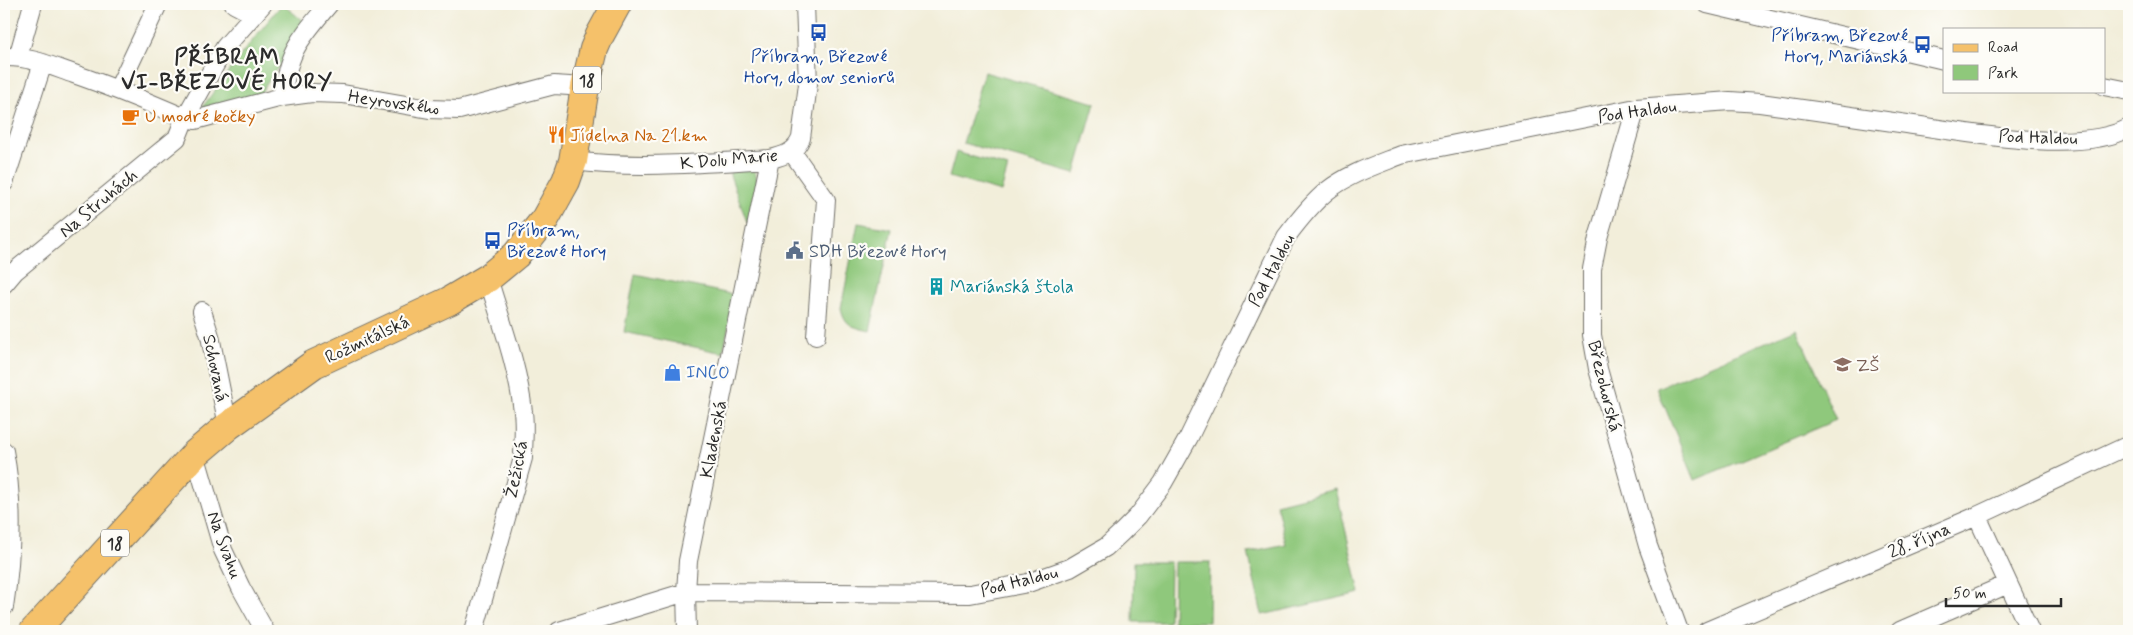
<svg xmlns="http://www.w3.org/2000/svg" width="2133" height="635" font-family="Mynerve,sans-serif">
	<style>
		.green { fill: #8fc87b; stroke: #5d7a53 }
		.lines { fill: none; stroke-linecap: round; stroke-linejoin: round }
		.minor-casing { stroke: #716f68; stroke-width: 20 }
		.primary-casing { stroke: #716f68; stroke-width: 30 }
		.minor { stroke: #fff; stroke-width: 18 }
		.primary { stroke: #f5c16b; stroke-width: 28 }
		.labels { text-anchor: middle; stroke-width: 4.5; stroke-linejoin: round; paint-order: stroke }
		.shield { fill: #fdfcf7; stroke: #6a6a68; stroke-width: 1 }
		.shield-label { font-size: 16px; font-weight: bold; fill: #2b2b2b }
		.transit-label { font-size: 18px; fill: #164399; stroke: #fdfcf7; text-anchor: end }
		.street-label { font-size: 18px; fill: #2b2b2b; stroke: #fdfcf7 }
		.food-label { font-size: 18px; fill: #c56008; stroke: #fdfcf7; text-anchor: start }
		.service-label { font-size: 18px; fill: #4e5e75; stroke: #fdfcf7; text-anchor: start }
		.culture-label { font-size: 18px; fill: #0d838f; stroke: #fdfcf7; text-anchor: start }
		.education-label { font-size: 18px; fill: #785e54; stroke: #fdfcf7; text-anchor: start }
		.shop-label { font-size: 18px; fill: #366cbe; stroke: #fdfcf7; text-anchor: start }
		.district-label { font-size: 22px; font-weight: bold; letter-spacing: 1px; fill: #2b2b2b; stroke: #fdfcf7 }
	</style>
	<rect width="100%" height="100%" fill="#fdfcf7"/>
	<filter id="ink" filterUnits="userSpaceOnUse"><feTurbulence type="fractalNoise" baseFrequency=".02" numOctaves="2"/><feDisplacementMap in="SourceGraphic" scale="10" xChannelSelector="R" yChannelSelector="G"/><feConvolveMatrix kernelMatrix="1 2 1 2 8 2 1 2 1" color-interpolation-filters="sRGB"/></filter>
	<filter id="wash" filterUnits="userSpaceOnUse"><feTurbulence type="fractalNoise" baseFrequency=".0096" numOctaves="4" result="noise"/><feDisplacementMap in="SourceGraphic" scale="20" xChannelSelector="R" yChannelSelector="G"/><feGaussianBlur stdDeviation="1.12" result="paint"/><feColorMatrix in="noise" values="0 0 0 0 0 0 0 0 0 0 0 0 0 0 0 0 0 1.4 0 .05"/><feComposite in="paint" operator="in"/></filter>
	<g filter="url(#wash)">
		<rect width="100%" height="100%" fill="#f2eeda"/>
		<path class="green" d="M282,4L307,24L260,94L201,109L235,62Z
			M984,72L1095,103L1075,174L963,143Z
			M956,152L1008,167L1001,192L949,177Z
			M730,168H752C764,182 753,205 750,222H747L730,175Z
			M858,223L892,229L870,331C853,327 845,326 841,308Z
			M635,274L735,295L723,353L624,332Z
			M1797,329L1836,420L1695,480L1657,388Z
			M1336,489L1360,593L1262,615L1248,552L1286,544L1276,504Z
			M1134,562H1170L1169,622H1133Z
			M1174,562H1210L1209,622H1173Z"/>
	</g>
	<g filter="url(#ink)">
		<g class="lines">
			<defs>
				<path id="minor" d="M234,4L253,14
					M1707,4L1944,60
					M4,57C29,56 51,66 74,74C112,87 148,102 185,118L195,120L282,97L312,93L343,94L429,109L459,110L554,85L585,87
					M18,57L33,4
					M2104,86L2129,91
					M118,89L158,4
					M282,97C289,49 299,40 329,4
					M1636,108L1598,238L1592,269V335L1598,369L1648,546L1679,631
					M792,152L826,200L816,336
					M573,161C638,169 704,163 770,159C784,156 796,152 801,138L808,84L805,4
					M4,183L43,63
					M4,284L15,271L177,138L185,118L225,47L263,4
					M202,311L210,336L228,426
					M4,451C14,503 12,555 4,607
					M195,454L223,550L241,588L265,631
					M1977,516L2030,631
					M474,631L523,458C523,443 525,427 523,412C518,366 501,322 488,278
					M559,631L686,592L970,594L1028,583L1070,568L1106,547L1122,532L1138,516L1163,483L1189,437L1286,237C1298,221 1311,204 1327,191C1348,174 1376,165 1401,155L1636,108L1730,101L1760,103C1809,110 1858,117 1907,124C1964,132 2079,155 2129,128
					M687,631L686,592L688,561L770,159
					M1707,631L1977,516L2129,445
					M1900,631L2008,584"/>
				<path id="primary" d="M34,631L195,454L228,426L314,364L449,301L488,278L516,255L545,219L566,181L573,161L585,87L594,49L600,35L617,4"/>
			</defs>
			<use href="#minor" class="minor-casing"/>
			<use href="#primary" class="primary-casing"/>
			<use href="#minor" class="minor"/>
			<use href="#primary" class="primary"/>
		</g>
	</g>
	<defs>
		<symbol id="bus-bare" viewBox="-9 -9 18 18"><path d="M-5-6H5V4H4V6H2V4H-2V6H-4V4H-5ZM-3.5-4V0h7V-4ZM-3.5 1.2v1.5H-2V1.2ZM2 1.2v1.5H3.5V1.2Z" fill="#1a4fb4" stroke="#fdfcf7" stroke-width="2.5" paint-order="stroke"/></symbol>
		<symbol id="cafe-bare" viewBox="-9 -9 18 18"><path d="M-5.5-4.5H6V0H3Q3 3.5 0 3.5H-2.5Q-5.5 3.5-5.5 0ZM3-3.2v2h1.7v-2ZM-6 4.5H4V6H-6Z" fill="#e8710a" stroke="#fdfcf7" stroke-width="2.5" paint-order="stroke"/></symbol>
		<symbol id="restaurant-bare" viewBox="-9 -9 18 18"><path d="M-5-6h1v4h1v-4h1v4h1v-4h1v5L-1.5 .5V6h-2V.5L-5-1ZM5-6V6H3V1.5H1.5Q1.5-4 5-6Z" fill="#e8710a" stroke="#fdfcf7" stroke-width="2.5" paint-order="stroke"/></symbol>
		<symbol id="civic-bare" viewBox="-9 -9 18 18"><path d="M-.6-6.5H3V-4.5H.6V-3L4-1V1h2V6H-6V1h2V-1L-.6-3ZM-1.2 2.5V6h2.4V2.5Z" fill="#5c6f8a" stroke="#fdfcf7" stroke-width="2.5" paint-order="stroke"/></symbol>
		<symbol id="building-bare" viewBox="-9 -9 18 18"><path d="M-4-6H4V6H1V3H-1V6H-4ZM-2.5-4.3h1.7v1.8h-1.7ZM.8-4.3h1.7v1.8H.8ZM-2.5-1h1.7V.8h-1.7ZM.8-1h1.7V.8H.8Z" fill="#0f9aa8" stroke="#fdfcf7" stroke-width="2.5" paint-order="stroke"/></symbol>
		<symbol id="school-bare" viewBox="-9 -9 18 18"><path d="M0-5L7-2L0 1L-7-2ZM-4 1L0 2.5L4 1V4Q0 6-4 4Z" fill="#8d6e63" stroke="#fdfcf7" stroke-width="2.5" paint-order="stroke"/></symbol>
		<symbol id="shop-bare" viewBox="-9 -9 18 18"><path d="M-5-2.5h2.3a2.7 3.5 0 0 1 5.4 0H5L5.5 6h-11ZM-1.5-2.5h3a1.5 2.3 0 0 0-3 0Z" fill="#3f7fe0" stroke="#fdfcf7" stroke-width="2.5" paint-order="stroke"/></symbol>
	</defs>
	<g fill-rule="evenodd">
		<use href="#bus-bare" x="806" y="20" width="25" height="25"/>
		<use href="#bus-bare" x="1910" y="32" width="25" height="25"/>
		<use href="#cafe-bare" x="118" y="104" width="25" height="25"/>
		<use href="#restaurant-bare" x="544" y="122" width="25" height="25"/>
		<use href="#bus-bare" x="480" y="228" width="25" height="25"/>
		<use href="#civic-bare" x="782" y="238" width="25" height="25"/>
		<use href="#building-bare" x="924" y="274" width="25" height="25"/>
		<use href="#school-bare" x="1830" y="352" width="25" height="25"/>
		<use href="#shop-bare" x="660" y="360" width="25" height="25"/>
	</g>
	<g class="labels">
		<g class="shield">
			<rect x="573" y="66.5" width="28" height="27" rx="4"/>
			<rect x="101" y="529.5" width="28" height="27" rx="4"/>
		</g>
		<g class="shield-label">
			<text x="587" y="86">18</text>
			<text x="115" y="549">18</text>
		</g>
		<g class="transit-label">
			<text x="1908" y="41">Příbram, Březové<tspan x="1908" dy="21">Hory, Mariánská</tspan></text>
			<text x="819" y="62" text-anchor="middle">Příbram, Březové<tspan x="819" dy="21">Hory, domov seniorů</tspan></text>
			<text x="507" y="236" text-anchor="start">Příbram,<tspan x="507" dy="21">Březové Hory</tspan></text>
		</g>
		<g class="street-label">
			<text transform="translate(394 102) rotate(8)" y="6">Heyrovského</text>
			<text transform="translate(1637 111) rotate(-8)" y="6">Pod Haldou</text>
			<text transform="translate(2038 137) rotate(2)" y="6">Pod Haldou</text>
			<text transform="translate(729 159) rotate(-5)" y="6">K Dolu Marie</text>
			<text transform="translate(98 203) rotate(-40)" y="6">Na Struhách</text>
			<text transform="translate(1271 270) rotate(-62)" y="6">Pod Haldou</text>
			<text transform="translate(367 339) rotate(-25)" y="6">Rožmitálská</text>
			<text transform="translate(216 368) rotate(78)" y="6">Schovaná</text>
			<text transform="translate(1605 386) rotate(76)" y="6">Březohorská</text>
			<text transform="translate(713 439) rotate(-79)" y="6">Kladenská</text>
			<text transform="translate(516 469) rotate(-79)" y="6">Žežická</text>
			<text transform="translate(1919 540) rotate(-23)" y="6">28. října</text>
			<text transform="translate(225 545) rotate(70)" y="6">Na Svahu</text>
			<text transform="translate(1019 581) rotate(-14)" y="6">Pod Haldou</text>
		</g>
		<g class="food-label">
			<text x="145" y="122">U modré kočky</text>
			<text x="570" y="141">Jídelna Na 21.km</text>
		</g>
		<g class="service-label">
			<text x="809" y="257">SDH Březové Hory</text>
		</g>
		<g class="culture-label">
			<text x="950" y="292">Mariánská štola</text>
		</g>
		<g class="education-label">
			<text x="1856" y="371">ZŠ</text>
		</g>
		<g class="shop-label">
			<text x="686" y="378">INCO</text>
		</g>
		<g class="district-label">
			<text x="227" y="64">PŘÍBRAM<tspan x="227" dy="25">VI-BŘEZOVÉ HORY</tspan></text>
		</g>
	</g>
	<rect width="2133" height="635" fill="none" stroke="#fdfcf7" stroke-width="20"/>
	<rect x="1943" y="28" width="162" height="65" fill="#fdfcf7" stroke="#a9a8a5"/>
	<rect x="1953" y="44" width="25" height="8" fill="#f5c16b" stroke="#a9a8a5"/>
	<text x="1988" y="52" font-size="15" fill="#2b2b2b">Road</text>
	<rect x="1953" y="65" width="25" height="15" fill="#8fc87b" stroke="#a9a8a5"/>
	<text x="1988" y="78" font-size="15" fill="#2b2b2b">Park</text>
	<path d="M1946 598v8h115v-8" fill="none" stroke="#2b2b2b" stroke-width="2.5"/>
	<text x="1953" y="598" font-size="15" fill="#2b2b2b" stroke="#fdfcf7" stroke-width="4" paint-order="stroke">50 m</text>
</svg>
